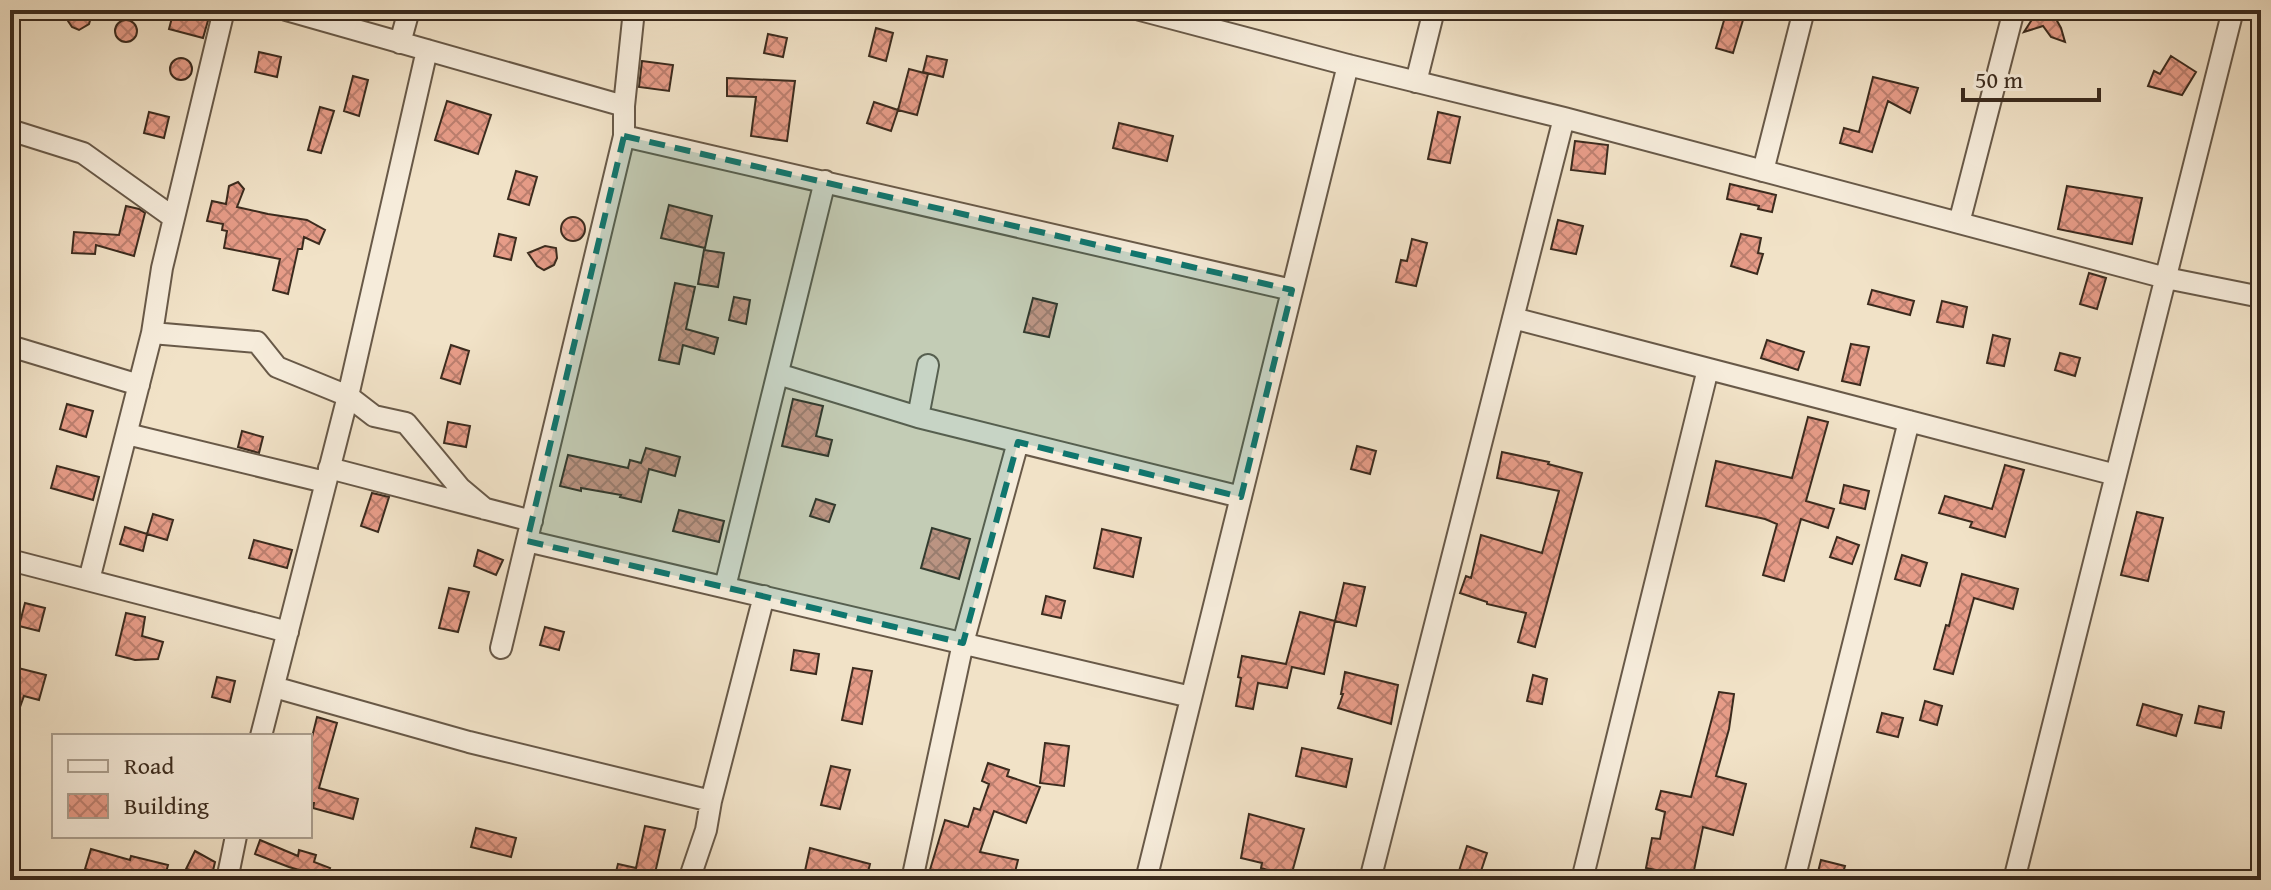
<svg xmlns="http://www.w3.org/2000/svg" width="2271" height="890" font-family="'Gentium Book Plus',serif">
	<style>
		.building { fill: url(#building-cross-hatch); stroke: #3b2b1e; stroke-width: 2 }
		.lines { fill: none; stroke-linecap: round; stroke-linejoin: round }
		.minor-casing { stroke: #685948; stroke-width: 24 }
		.minor { stroke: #f6ecdb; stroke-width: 20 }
		.marked { fill: #0f766e; fill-opacity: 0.2; stroke: #0f766e; stroke-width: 6; stroke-dasharray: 16 10; stroke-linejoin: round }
	</style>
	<defs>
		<pattern id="building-cross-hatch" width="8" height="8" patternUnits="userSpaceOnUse" patternTransform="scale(2)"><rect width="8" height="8" fill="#e79c88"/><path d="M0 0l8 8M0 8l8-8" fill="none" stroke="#bc7f6f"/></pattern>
	</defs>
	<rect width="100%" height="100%" fill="#f1e2c7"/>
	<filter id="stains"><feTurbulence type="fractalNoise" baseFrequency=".0025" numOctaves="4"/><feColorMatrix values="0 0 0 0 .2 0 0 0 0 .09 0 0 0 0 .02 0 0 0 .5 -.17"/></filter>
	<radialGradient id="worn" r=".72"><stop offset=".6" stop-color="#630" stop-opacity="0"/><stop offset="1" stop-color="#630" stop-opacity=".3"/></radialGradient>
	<path class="building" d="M69,10H90L91,17L89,24L79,30L72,27L68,21Z
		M174,10H211L203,38L169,29Z
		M1727,10H1746L1733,53L1716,48Z
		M2038,10H2060L2056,19L2061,28L2065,42L2051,37L2043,26L2024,32Z
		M115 31a11 11 0 1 1 22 0a11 11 0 1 1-22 0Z
		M876,28L893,33L886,61L869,56Z
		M768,34L787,38L783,57L764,53Z
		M259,52L281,57L277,77L255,72Z
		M927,56L947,60L943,77L923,72Z
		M2171,56L2196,72L2182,95L2148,86L2154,71L2160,74Z
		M170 69a11 11 0 1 1 22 0a11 11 0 1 1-22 0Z
		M642,61L673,65L669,91L639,87Z
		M909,69L928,74L917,115L898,110Z
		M353,76L368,80L359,116L344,111Z
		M1873,77L1918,88L1910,113L1888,101L1872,152L1840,143L1844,128L1859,132Z
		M727,78L795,81L787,141L751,136L756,97L727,96Z
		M447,101L491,115L478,154L435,140Z
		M874,102L898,110L891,131L867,123Z
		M320,107L334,111L321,153L308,150Z
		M149,112L169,117L164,138L144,133Z
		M1438,112L1460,117L1450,163L1428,159Z
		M1119,123L1173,136L1167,161L1113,148Z
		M1575,141L1608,145L1605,174L1571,170Z
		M516,171L537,177L529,205L508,199Z
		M238,182L244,189L237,207L268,214L307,220L325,230L319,244L304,237L302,249H298L288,294L273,290L280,259L224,248L227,231L222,230L223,224L207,221L212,201L226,204L229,186Z
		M1730,184L1776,195L1772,212L1758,209L1759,206L1727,199Z
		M2067,186L2142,198L2132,244L2058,229Z
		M669,205L712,216L705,248L661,238Z
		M126,206L139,209L145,213L134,256L96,245L95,254L72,253L74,232L119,235Z
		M561 229a12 12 0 1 1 24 0a12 12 0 1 1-24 0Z
		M1558,220L1583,226L1576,254L1551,249Z
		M499,234L516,238L511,260L494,256Z
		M1741,234L1761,238L1758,253L1763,254L1757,274L1731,266Z
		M1412,239L1427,243L1416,286L1396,282L1401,260L1407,261Z
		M545,246L556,248L557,258L554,265L544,270L537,266L528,253Z
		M704,250L724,253L718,287L698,284Z
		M2089,273L2106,278L2097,309L2080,304Z
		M675,283L695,287L686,329L718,338L714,354L683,345L679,364L659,360Z
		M1872,290L1914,301L1910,315L1868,304Z
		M734,297L750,300L746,324L729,320Z
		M1033,298L1057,304L1049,337L1024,332Z
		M1942,301L1967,307L1963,327L1937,322Z
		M1993,335L2010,339L2004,366L1987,363Z
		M1767,340L1804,352L1798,370L1761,358Z
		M1851,344L1869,347L1860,385L1842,381Z
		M451,345L469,351L460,384L441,378Z
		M2060,353L2080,358L2075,376L2055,370Z
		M793,399L823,406L816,436L832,440L828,456L782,446Z
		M67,404L93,411L86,437L60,429Z
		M1808,417L1828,422L1806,501L1834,509L1828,528L1801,519L1784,581L1763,575L1777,524L1765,519L1706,506L1716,461L1792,478Z
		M448,422L470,426L466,447L444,443Z
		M242,431L263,437L259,453L238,447Z
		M1357,446L1376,451L1370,474L1351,469Z
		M646,448L680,457L675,476L649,469L641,502L620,497L621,495L581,488V491L560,486L568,455L628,468L630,460L641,463Z
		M1502,452L1549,462L1548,464L1582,473L1535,647L1518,642L1526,613L1487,604V602L1460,593L1466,576L1471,578L1481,535L1542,553L1559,491L1497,478Z
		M2005,465L2024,470L2005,537L1970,527L1972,522L1939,513L1945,496L1992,509Z
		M57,466L99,477L93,500L51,488Z
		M1844,485L1869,491L1865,509L1840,503Z
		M372,493L389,497L378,532L361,526Z
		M816,499L835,505L829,522L810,516Z
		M679,510L724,521L719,542L673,531Z
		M2137,512L2163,518L2148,581L2121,575Z
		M153,514L173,520L167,540L147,534Z
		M125,527L147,534L143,551L120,544Z
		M932,528L970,539L959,579L921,568Z
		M1102,529L1141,538L1133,577L1094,568Z
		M1837,537L1859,545L1852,564L1830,557Z
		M254,540L292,550L287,568L249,558Z
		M478,550L503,560L496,575L474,566Z
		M1902,555L1927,563L1920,586L1895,579Z
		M1962,574L2018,589L2013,609L1974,598L1953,674L1934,669L1946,625L1949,626Z
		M1344,583L1365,587L1356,626L1335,621Z
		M449,588L469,592L458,632L439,628Z
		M1046,596L1065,601L1061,618L1042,614Z
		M25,603L45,608L39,631L19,626Z
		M1300,612L1335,621L1324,674L1292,667L1287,688L1258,683L1253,709L1236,706L1241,678L1238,677L1242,656L1286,664Z
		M126,613L145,617L142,636L163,642L158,659L135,660L116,655Z
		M545,627L564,632L559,650L540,645Z
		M794,650L819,654L816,674L791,670Z
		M10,666L46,675L39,700L24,696L12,729L10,728Z
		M853,668L872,671L862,724L842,720Z
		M1345,672L1398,685L1391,724L1338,708L1343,694H1341Z
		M1533,675L1547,679L1542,704L1527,701Z
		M217,677L235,681L230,702L212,697Z
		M1719,692L1734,694L1729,729L1716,776L1746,784L1733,835L1703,827L1692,880H1669L1671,873L1646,868L1652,838L1660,839L1665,812L1656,809L1661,791L1691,797Z
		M1925,701L1942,706L1937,725L1920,720Z
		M2143,704L2182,715L2176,736L2137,725Z
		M2199,706L2224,712L2221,728L2195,723Z
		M1882,713L1903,718L1898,737L1877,732Z
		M317,717L337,723L319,788L358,799L353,819L313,808L314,803H310V745Z
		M1045,743L1069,746L1064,786L1040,783Z
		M1302,748L1352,759L1346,787L1296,776Z
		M988,763L1009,770L1007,776L1040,787L1026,823L994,811L980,852L1018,860L1013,880H977L944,871L942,877L929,873L945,820L968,827L974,808L980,810L989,784L982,781Z
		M831,766L850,770L840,809L821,805Z
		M1249,814L1304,829L1290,880H1269L1271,871L1261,868L1262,863L1241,858Z
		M645,826L665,830L655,873L660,874L659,880H614L618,864L636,868Z
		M476,828L516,838L511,857L471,847Z
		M260,840L298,856L299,850L316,855L314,862L330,868L326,878L289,867L255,854Z
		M1467,846L1487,853L1478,880L1458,874Z
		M810,848L870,864L866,880H803Z
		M91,849L130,860L131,856L168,865L164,880H105L107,875L85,869Z
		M195,851L215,862L212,875L186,869Z
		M1821,860L1845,866L1841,880H1816Z"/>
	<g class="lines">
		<defs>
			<path id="minor" d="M286,10L624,106
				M1140,10L1348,65L1564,118L2166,278L2261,297
				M400,43L409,10
				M1416,82L1434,10
				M10,130L83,153L174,218
				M624,136L1292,290
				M1763,171L1804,10
				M1959,223L2014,10
				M1513,318L2116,475
				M152,333L257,342L277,367L348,396L374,416L406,423L460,488L485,509
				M10,346L139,385
				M778,374L918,417L1241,497
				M918,417L928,365
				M127,434L325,482
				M329,468L532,521
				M527,541L1191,697
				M10,560L288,632
				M89,580L152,333L162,268L224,10
				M725,587L825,181
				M501,648L624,136V106L634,10
				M274,687L469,742L711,801
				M261,736L348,396L427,50
				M227,880L236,836
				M689,880L706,830L711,801L764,596
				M912,880L963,643L1018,442
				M1146,880L1348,65
				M1370,880L1564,118
				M1582,880L1708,369
				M1794,880L1909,421
				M2014,880L2233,10"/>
		</defs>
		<use href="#minor" class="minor-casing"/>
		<use href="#minor" class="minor"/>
	</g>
	<path class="marked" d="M624,136L1292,290L1241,497L1018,442L963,643L527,541Z"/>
	<rect width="2271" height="890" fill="none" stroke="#f1e2c7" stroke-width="40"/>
	<rect x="12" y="12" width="2247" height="866" fill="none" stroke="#3b2b1e" stroke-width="4"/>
	<rect x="20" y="20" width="2231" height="850" fill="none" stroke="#3b2b1e" stroke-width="2"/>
	<rect x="52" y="734" width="260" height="104" fill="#f6ecdb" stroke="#ab9f8f" stroke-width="2"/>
	<rect x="68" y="760" width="40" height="12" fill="#f6ecdb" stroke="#ab9f8f" stroke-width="2"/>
	<text x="124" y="774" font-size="24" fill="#3b2b1e">Road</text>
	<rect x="68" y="794" width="40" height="24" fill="url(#building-cross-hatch)" stroke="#ab9f8f" stroke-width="2"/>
	<text x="124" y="814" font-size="24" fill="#3b2b1e">Building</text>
	<path d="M1963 88v12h136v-12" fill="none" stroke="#3b2b1e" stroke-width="4"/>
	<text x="1975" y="88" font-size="24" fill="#3b2b1e" stroke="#f6ecdb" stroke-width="6" paint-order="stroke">50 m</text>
	<rect width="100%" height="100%" filter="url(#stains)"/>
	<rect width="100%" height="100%" fill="url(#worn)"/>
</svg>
